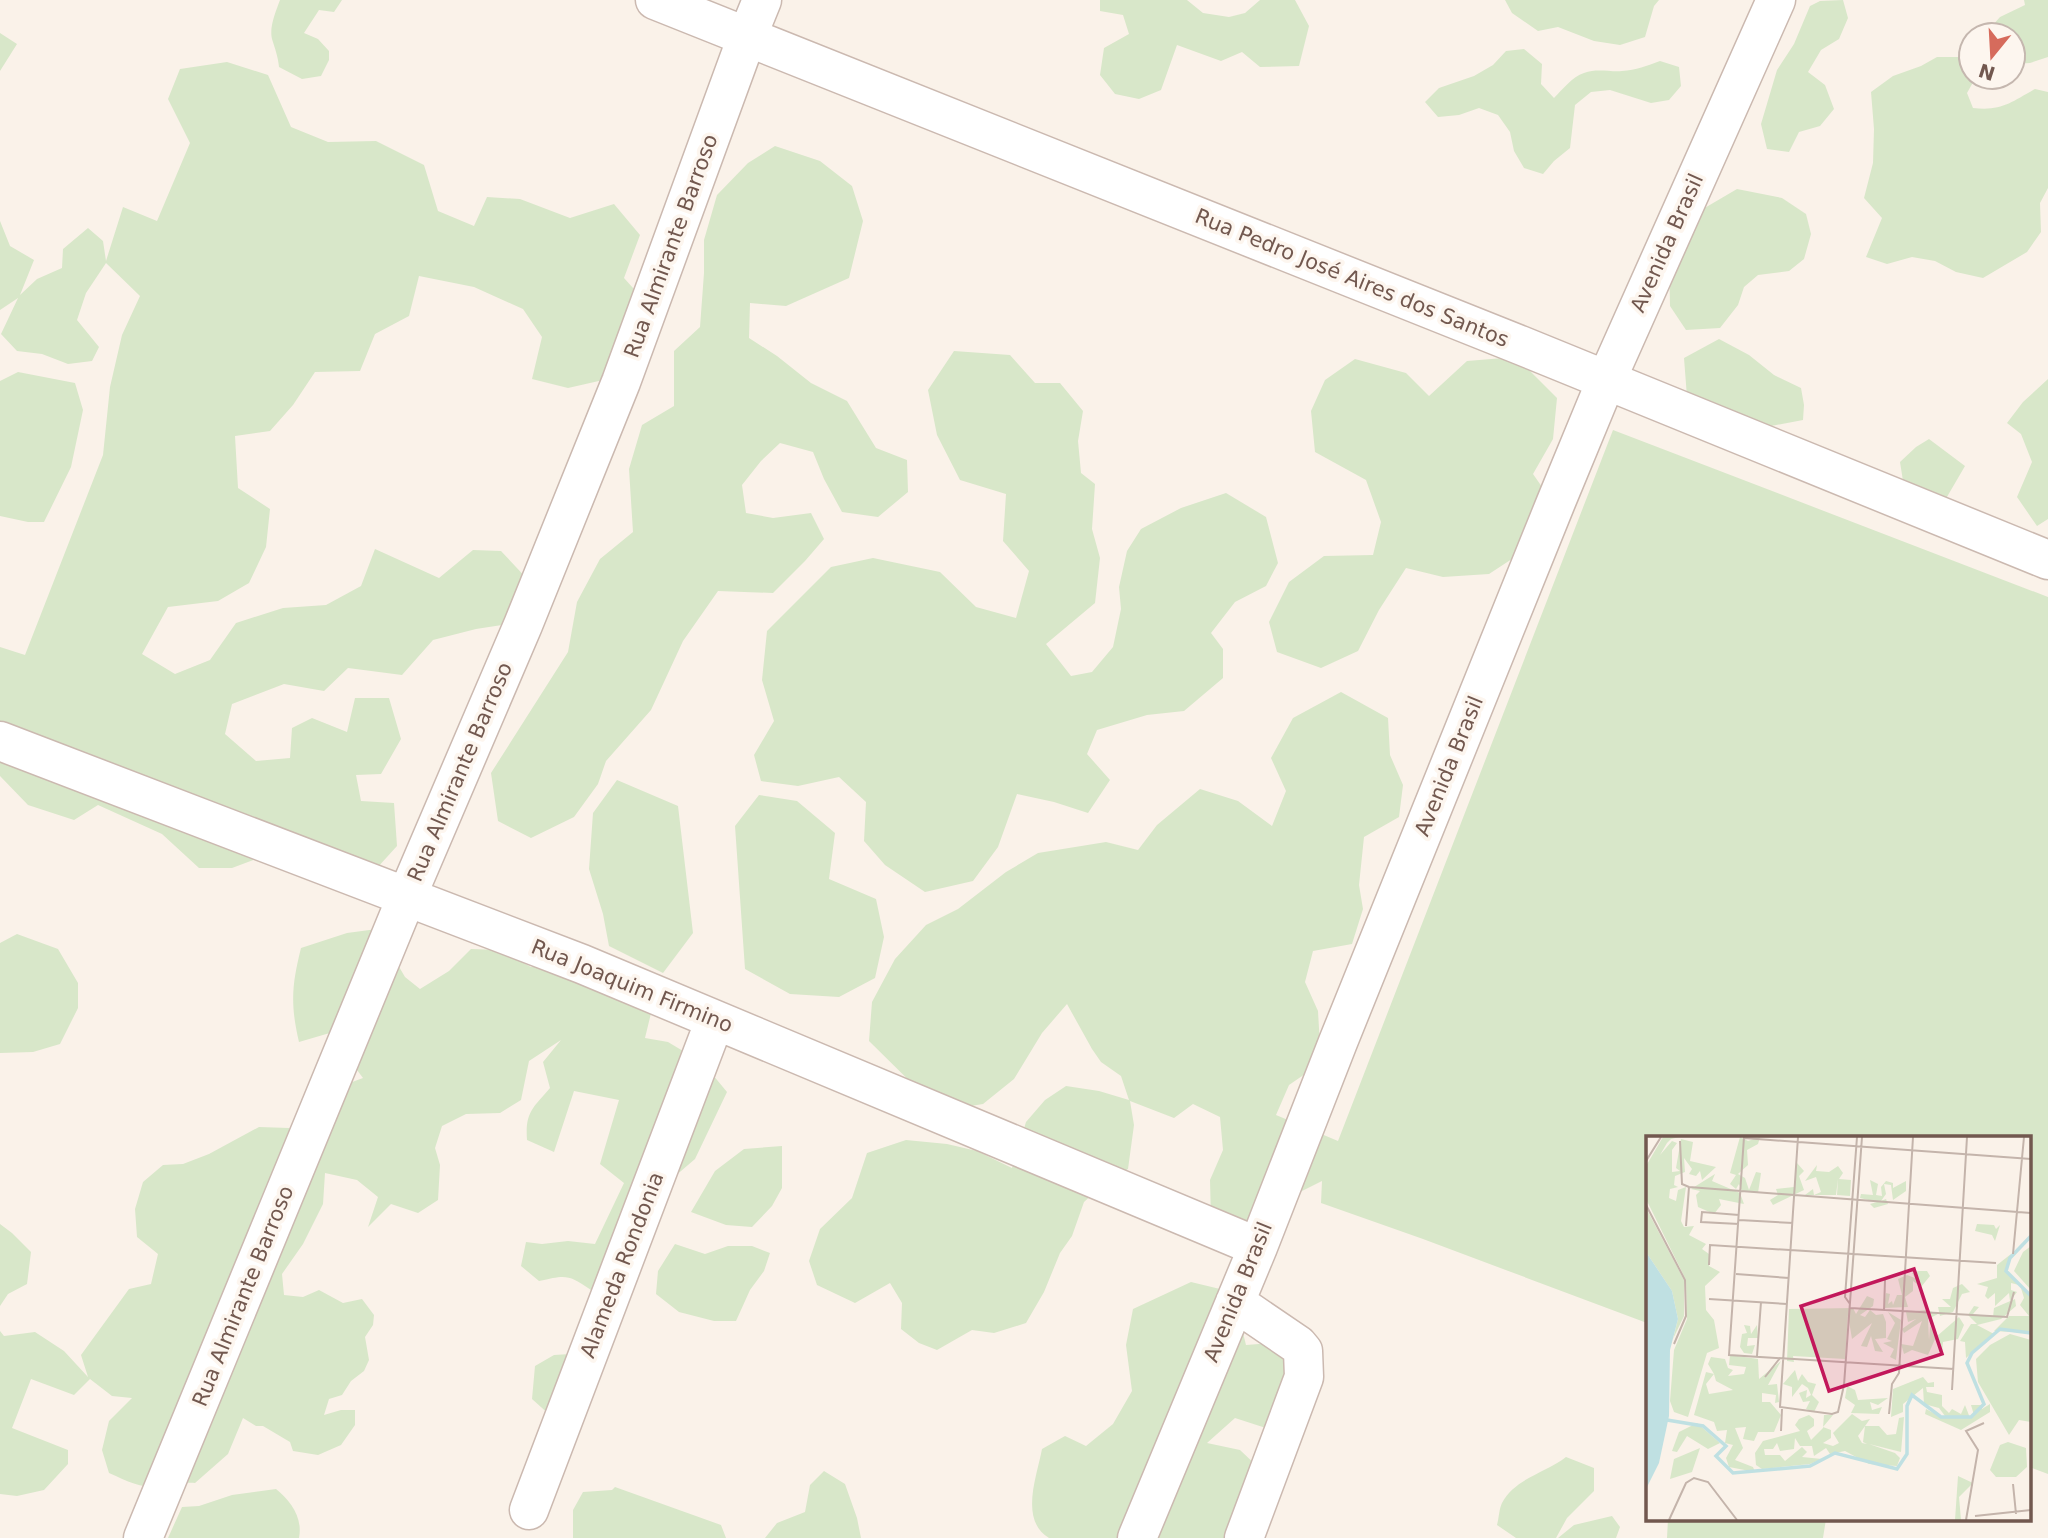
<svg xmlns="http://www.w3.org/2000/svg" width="2048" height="1538" font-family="'DejaVu Sans',sans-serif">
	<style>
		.green { fill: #d8e7c9 }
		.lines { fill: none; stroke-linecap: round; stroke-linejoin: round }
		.minor-casing { stroke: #cbb9b0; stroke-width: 41 }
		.minor { stroke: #fff; stroke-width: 38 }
		.labels { text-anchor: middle; stroke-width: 7; stroke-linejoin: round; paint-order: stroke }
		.street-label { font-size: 21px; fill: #72584f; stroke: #fdf6ef }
		.inset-river { fill: none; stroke: #bfe0e2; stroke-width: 3.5 }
		.inset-road { fill: none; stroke: #c4b4ab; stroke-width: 2 }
		.view { fill: #c2185b; fill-opacity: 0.15; stroke: #c2185b; stroke-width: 3.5 }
		.inset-edge { fill: none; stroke: #72584f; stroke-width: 3.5 }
	</style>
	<rect width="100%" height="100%" fill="#faf2e9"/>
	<path class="green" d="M280,0H342L334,12L319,10L304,33L318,39L329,51V60L321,76L302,79L279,67C278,56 275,49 272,39C269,27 276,11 280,0Z
		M1100,0H1187L1203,13L1229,17L1245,13L1260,0H1295L1309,26L1299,66L1260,67L1242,52L1221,61L1177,45L1161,90L1139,99L1115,94L1100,75L1104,48L1129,34L1123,15L1100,11Z
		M1505,0H1659L1654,6L1645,37L1620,45L1594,41L1558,27L1538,31L1512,13Z
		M1843,0L1848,18L1839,39L1821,50L1808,72L1825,85L1834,109L1820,126L1799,132L1789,152L1767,149L1761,124L1777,70L1794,44L1810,6L1820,1Z
		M2024,0H2048V57L2030,63L2013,64V35H1984L2000,17L2025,5Z
		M0,33L17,44L0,71Z
		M1524,49L1542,64L1541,84L1554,98C1563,89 1572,77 1584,73C1597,68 1609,72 1622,71C1636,70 1647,66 1660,61L1679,67L1681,86L1669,100L1651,103L1610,90L1591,92L1575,105L1570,148L1554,161L1543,174L1524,168L1514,151L1510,132L1498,115L1479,108L1459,115L1438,117L1425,102L1439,88L1474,76L1493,65L1506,51Z
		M1937,57H1961L1971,63V77H1976L1967,93L1973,108C2002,111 2010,103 2035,89L2048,92V188L2040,203L2041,232L2027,252L1983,278L1956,272L1935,261L1912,257L1887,264L1866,257L1882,218L1864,198L1873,163L1874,129L1871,92L1893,76L1921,66Z
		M227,62L268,75L291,127L328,142L376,141L424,165L438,211L474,226L487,197L520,199L570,218L614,204L640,235L624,278L642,298L612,378L568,388L532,379L542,337L523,309L474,287L419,276L409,316L375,334L360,371L315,372L293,405L270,431L235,436L238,488L270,509L266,547L249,583L218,601L168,607L142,654L175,674L210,660L236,623L283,608L326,605L361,586L375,549L439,578L473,550L501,551L531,583L515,623L476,629L433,640L402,675L348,668L324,691L284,684L232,704L225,734L256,761L290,758L292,728L312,718L347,732L355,698H389L401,739L381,774L356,775L361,801L394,803L397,846L367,879L286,848L232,868H199L162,834L98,805L74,820L28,805L0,776V647L25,655L103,455L110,387L122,335L140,296L106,263L86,293L77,320L99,347L92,361L68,364L42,354L17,351L1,334L18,298L0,310V221L10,246L34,260L20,295L37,279L62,268L63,249L88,228L103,241L106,261L123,207L157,221L190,143L168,99L180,69Z
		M775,146L820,161L852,186L863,221L849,278L786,306L750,303L749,338L777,356L811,383L847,401L876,448L907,460L908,492L878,517L842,512L824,479L813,452L780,443L761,461L742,485L746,513L773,518L811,513L824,539L805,561L773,593L718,591L683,641L651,710L606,761L598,784L574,817L531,838L498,821L491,773L568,652L577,602L600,559L633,532L629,469L642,425L674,406V351L700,327L704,273V240L717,195L748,163Z
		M1737,189L1782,198L1806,214L1811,234L1804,259L1789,271L1758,275L1744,287L1738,305L1720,328L1686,330L1670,306L1669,256L1691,216Z
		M1719,339L1749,355L1774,375L1801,388L1804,405L1803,420L1771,426L1687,397L1684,358Z
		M954,351L1010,355L1035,383H1060L1083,411L1078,441L1081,473L1095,484L1092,529L1100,558L1095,603L1046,644L1071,676L1092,672L1113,647L1121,609L1119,587L1127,551L1141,529L1181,508L1226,493L1266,517L1278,563L1266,586L1235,602L1211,633L1223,649V678L1184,711L1147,715L1097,730L1087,754L1110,780L1088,813L1054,802L1017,794L998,847L973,881L925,892L885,865L864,841L866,802L839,777L798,786L761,781L754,755L774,721L762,680L767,631L831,567L873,558L940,572L976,607L1016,618L1029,571L1003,541L1006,494L960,480L937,435L928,390Z
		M1516,357L1557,398L1553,439L1533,474L1549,497L1530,547L1489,574L1443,577L1406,568L1379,610L1358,651L1321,668L1277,652L1269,622L1289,582L1324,556L1373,555L1381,522L1366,480L1315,452L1311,411L1325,380L1355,359L1406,373L1429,396L1467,361Z
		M18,372L75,383L83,410L71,467L44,522H28L0,516V381Z
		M2048,379V519L2037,526L2017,497L2032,462L2021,434L2007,423L2023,402Z
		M1613,430L2048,597V1474L2029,1467V1137H1647V1323L1423,1239L1321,1203L1322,1181L1274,1205L1261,1239L1211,1219L1210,1180L1223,1150L1220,1117L1193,1104L1174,1118L1130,1101L1134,1125L1128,1169L1109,1179L1084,1202L1072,1236L1060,1253L1044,1292L1026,1323L994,1333L972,1330L937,1350L919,1343L901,1329L902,1303L890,1283L855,1303L817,1285L809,1261L820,1229L852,1198L867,1153L906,1140L947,1144L977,1151L1012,1168L1026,1122L1045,1100L1066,1086L1099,1091L1129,1100L1121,1076L1101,1062L1092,1049L1067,1004L1042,1033L1014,1079L983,1104L940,1111L869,1041L872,1002L895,959L926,925L958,909L1006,872L1038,853L1106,842L1138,850L1157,825L1200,789L1238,801L1272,826L1286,791L1271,758L1293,718L1341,692L1388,718L1390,755L1403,785L1399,817L1364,837L1359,885L1363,909L1352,944L1313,951L1305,982L1318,1011L1321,1063L1289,1085L1276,1115L1338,1141Z
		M1929,439L1965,466L1944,502L1903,481L1900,462L1916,447Z
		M617,780L678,806L693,933L663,973L609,946L603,914L589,869L593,813Z
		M759,795L797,801L835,833L829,879L876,899L884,937L875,978L839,997L790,994L745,969L735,826Z
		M377,929L405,977L420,989L449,971L471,949L499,950L531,967L560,964L653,1005L645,1038L668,1042L703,1063L727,1092L695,1159L674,1177L615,1287L591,1290C568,1274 566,1275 539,1281L521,1266L526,1242L542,1244L568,1241L595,1244L624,1183L600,1164L619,1100L574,1091L554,1152L527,1140C525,1112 533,1108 550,1088L543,1062L561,1040L529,1061L521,1100L500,1113L466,1114L442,1126L435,1148L440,1165L438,1200L418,1213L391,1204L368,1227L378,1197L357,1180L325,1173L323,1204L303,1244L282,1274L284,1295L303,1297L319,1290L343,1303L362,1299L374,1315L373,1325L365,1337L369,1360L364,1371L351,1381L342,1395L329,1399L324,1415L341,1410H355V1425L341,1445L318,1455L293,1451L290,1442L263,1426H256L243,1418L228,1454L195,1483C184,1482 179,1485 168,1487C143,1489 131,1483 109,1473L102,1450L109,1421L132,1398L112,1396L90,1379L74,1395L31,1379L12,1428L68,1450V1464L44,1490L17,1496L0,1494V1331L4,1336L35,1332L64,1351L88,1377L81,1355L129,1289L151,1284L158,1254L137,1237L135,1209L143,1182L163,1165L183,1164L209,1154L259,1127L289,1128L310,1154L328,1091L363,1078L348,1058L340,1030L299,1042C290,1004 292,984 301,948L347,933Z
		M17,934L58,949L78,983V1008L60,1044L33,1052L0,1053V943Z
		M782,1146V1188L772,1206L752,1227L726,1225L691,1212L715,1171L744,1149Z
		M0,1224L12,1233L31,1252L27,1284L8,1294L0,1306Z
		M675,1244L705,1254L728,1246H752L770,1253L764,1271L750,1290L736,1321H714L679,1312L656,1294L658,1271Z
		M1191,1282L1220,1289L1240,1321L1246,1345L1283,1342L1314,1376L1272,1430L1235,1418L1207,1443L1240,1450L1275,1483L1257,1538H1049C1019,1520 1037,1476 1042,1449L1065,1436L1086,1446L1113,1424L1132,1391L1126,1345L1133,1309Z
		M587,1353L561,1425L532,1399L535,1366L554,1355Z
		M1566,1457L1594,1468V1491L1567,1518L1556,1538H1516L1497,1525C1499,1518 1499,1509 1502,1503C1515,1478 1546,1473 1566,1457Z
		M824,1471L845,1484L857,1518L861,1538H765L777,1523L805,1512L810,1485Z
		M615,1487L721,1525L726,1538H573V1510L583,1492L612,1490Z
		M276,1489C291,1501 303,1518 299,1538H168L182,1507L199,1506L232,1495Z
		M1612,1516L1620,1527L1616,1538H1558L1574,1525Z
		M1668,1519H1826L1823,1538H1667Z"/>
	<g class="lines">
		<defs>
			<path id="minor" d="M655,0L1520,345L2048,560
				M0,741L582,964L1258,1247
				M1235,1302L1298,1345L1303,1351L1304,1377L1244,1538
				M529,1510L715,1020
				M143,1538L407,896L523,625L621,382L747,37L762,0
				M1137,1538L1258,1247L1338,1042L1556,502L1606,381L1776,0"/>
		</defs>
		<use href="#minor" class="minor-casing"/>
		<use href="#minor" class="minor"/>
	</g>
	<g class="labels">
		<g class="street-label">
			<text transform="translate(1667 243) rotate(-66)" y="7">Avenida Brasil</text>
			<text transform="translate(671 246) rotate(-70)" y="7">Rua Almirante Barroso</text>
			<text transform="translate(1352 278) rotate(22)" y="7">Rua Pedro José Aires dos Santos</text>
			<text transform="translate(1449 766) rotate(-68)" y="7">Avenida Brasil</text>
			<text transform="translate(460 772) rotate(-67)" y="7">Rua Almirante Barroso</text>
			<text transform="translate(632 986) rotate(22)" y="7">Rua Joaquim Firmino</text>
			<text transform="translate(622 1265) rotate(-69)" y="7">Alameda Rondonia</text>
			<text transform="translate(1238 1292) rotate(-68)" y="7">Avenida Brasil</text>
			<text transform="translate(243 1296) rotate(-68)" y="7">Rua Almirante Barroso</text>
		</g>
	</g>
	<g transform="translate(1646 1136)">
		<rect width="385" height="385" fill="#faf2e9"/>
		<path d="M17,1H33L25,3L21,7L14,19L26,5L31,7L26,14V36L34,35L30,32L35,3L47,6L44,25L70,31L56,44L54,35L50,40L43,38L46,33L38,22L39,36L29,40L28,49L32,51L24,53L23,62L30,65L32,54L40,51L35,85L38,91L48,90L43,99L60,108L56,113L63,118V130L74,136L59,150L60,174L68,184L73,212L61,217L42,281L28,276L24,265L28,214L41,183L40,144L0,63V30ZM94,1L102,5L114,1L112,8L101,14L102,29L92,38L99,42L103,54L110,36L115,37L112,57L96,55L93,48L90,53L84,48L90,39L84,37ZM151,27L158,35L153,40L158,54L127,69L124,64L132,59L130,53L148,51ZM171,29L170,35L183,36L192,30L197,37L193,43L205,44L204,60L191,59L192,43L190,59H159L167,53L168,59L175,56L170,41L159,45ZM69,38L66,45L94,57L98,68L73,63L75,69L68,78L52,71L50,59L54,55L45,53ZM224,44L232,48L230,59L236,60L235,51L240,45L247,47V52L260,45V55L247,64L245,49L238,48L240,58L235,65L240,63L242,68L228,72L224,68L231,66L214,62L215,58L227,59ZM0,72L38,144V180L27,203L32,183L26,155L0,116ZM331,88L348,89L350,93L354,89L349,105L346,99L329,95ZM385,110V154L368,135L377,116ZM365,118L360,135L373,149L365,147V154L371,156L364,165L363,157L349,170V157L342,163L339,160L342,151L331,148L351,142V129ZM273,135H281L284,140L275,151L267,145V155L259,161L262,171L238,172L240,157L244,158L242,168L246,165L247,169L251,159H256L252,143L261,139L269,142L266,137ZM316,148L324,156L316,158L307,176L294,180L292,171H305L296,163H304L307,152ZM375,152L385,160V197L348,195L363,180H383L374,169L378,162ZM221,160L228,163L227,170L214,179L219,181L224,174L230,179L237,178L240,186V202L229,203L237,216L229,215L225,200L221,211L215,210L226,187L206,203L202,179L199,223L147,220L148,226L141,225L143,173L207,172L210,178ZM369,163L370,170L355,183L331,189L348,198L320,222L319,206L314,205L325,188H331L322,179L328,170L333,171L327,178L347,181L348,172ZM280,174L292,178L282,183L283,204L284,190L290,201L313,181L318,189L312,203L297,206L296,216L289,203L282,219L266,214L258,218L255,208L267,210L276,185L258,197L256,193L270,183L262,186L260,176ZM242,176L255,184L250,224L244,221L248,213L237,207L246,205L241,203L249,187ZM98,189L104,190L105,198L111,189L112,202H102L101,210L109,209L106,218L98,217L94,211L96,198L101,197ZM364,198L385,204V286L373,284L363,299L332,246L330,223L344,209ZM84,219L112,223L113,243L135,225L122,249L131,248L133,266L129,267L130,259L116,257V266H124L135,279L128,296H112L108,305L97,303L100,291L89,292L97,312L89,324L107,331L109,336L83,331L80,322L87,309L79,307L81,294L71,295L68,286L48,279L60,236L68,238L62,228L65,221L79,223L82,232L87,234L82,240L98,238L100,231L83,229ZM68,238L70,245L87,254L63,258L60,248ZM149,234L152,245L156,238L162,246L170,248L166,259L173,266L168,276L160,273L164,265L157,266L153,257L161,254L160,262L165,259L162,252L156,248L146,261V251L137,248ZM277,241L282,247L288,246V251H280L281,256L296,259V270L303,277L306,273L315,278L319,269L324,282L334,275L328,279L325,269H336V273L344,268V276L315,294L279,278L280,273L297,282H320L299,280L293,272L278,268L277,252L257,268V276L245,281L247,253ZM201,250L209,254L212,264L242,262L232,269L224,266L226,274L236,271L233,278L205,277L209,269L199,262ZM206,278L216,285L224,283L212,300L216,307L221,308L217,306L219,290H233L241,299L250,298L253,282L258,281L255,316L223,308L249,317L254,322L251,330L223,328L199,315L184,318L180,312L168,320L166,310H154L149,302L148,313L134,315L131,307L127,313H118L119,319H134L139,325L156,311L161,316L156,321L176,323L164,328L116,333L110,329L109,317L117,305L154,295L149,289L153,283L163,279L168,283V290L161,295L165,304L177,292L178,279H187L177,291L185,294V302L177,307L187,310L193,307L187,297ZM51,287L74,307L62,313L41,300L31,316L26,315L33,296ZM362,306L380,312L381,331L370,341H350L344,334L354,309ZM54,312L46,336L24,343L28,323ZM312,340L327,347L313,361L315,384H309Z" fill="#d8e7c9" fill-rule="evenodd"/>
		<path d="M0,116L26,155L32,183L24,214L23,280L13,327L0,353Z" fill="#bfe0e2"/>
		<path class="inset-river" d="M385,100L364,122L360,135L385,160M21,284L57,290L80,310L70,320L87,337L164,330L189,317L251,333L261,318V270L266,259L295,281H325L338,268L321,227L326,217L354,193L385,197"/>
		<path class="inset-road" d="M98,1L83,219L308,233M152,1L134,271L186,278L192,276L198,249L216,1M98,2L385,23M34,5L36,48L43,51M0,25L15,1M43,51L385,77M0,69L39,144L40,180L28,208M93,84L147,87M93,88L55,86L56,76L93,79M40,90L43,51M367,118L378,1M63,129L64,109L350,127M90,138L143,142M63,163L141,168M204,168L199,161L211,1M204,172L361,181L368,156M238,175L239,144M111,220L115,166M119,241L134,222M306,254L321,1M243,278L246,248L253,237L267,1M135,295L136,273M367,348L370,378M329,380L385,374M23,384L40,347L48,342L62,346L91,384M320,384L332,314L320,295L338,287"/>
		<path class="view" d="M268,133L296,218L183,255L155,170Z"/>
		<rect width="385" height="385" class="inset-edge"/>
	</g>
	<g transform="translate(1992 56) rotate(198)"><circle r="33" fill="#fdf6ef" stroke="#c5b7af" stroke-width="2"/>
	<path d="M0-5L12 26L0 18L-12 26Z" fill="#d66b5c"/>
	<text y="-10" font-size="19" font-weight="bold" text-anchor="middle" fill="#72584f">N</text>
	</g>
</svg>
